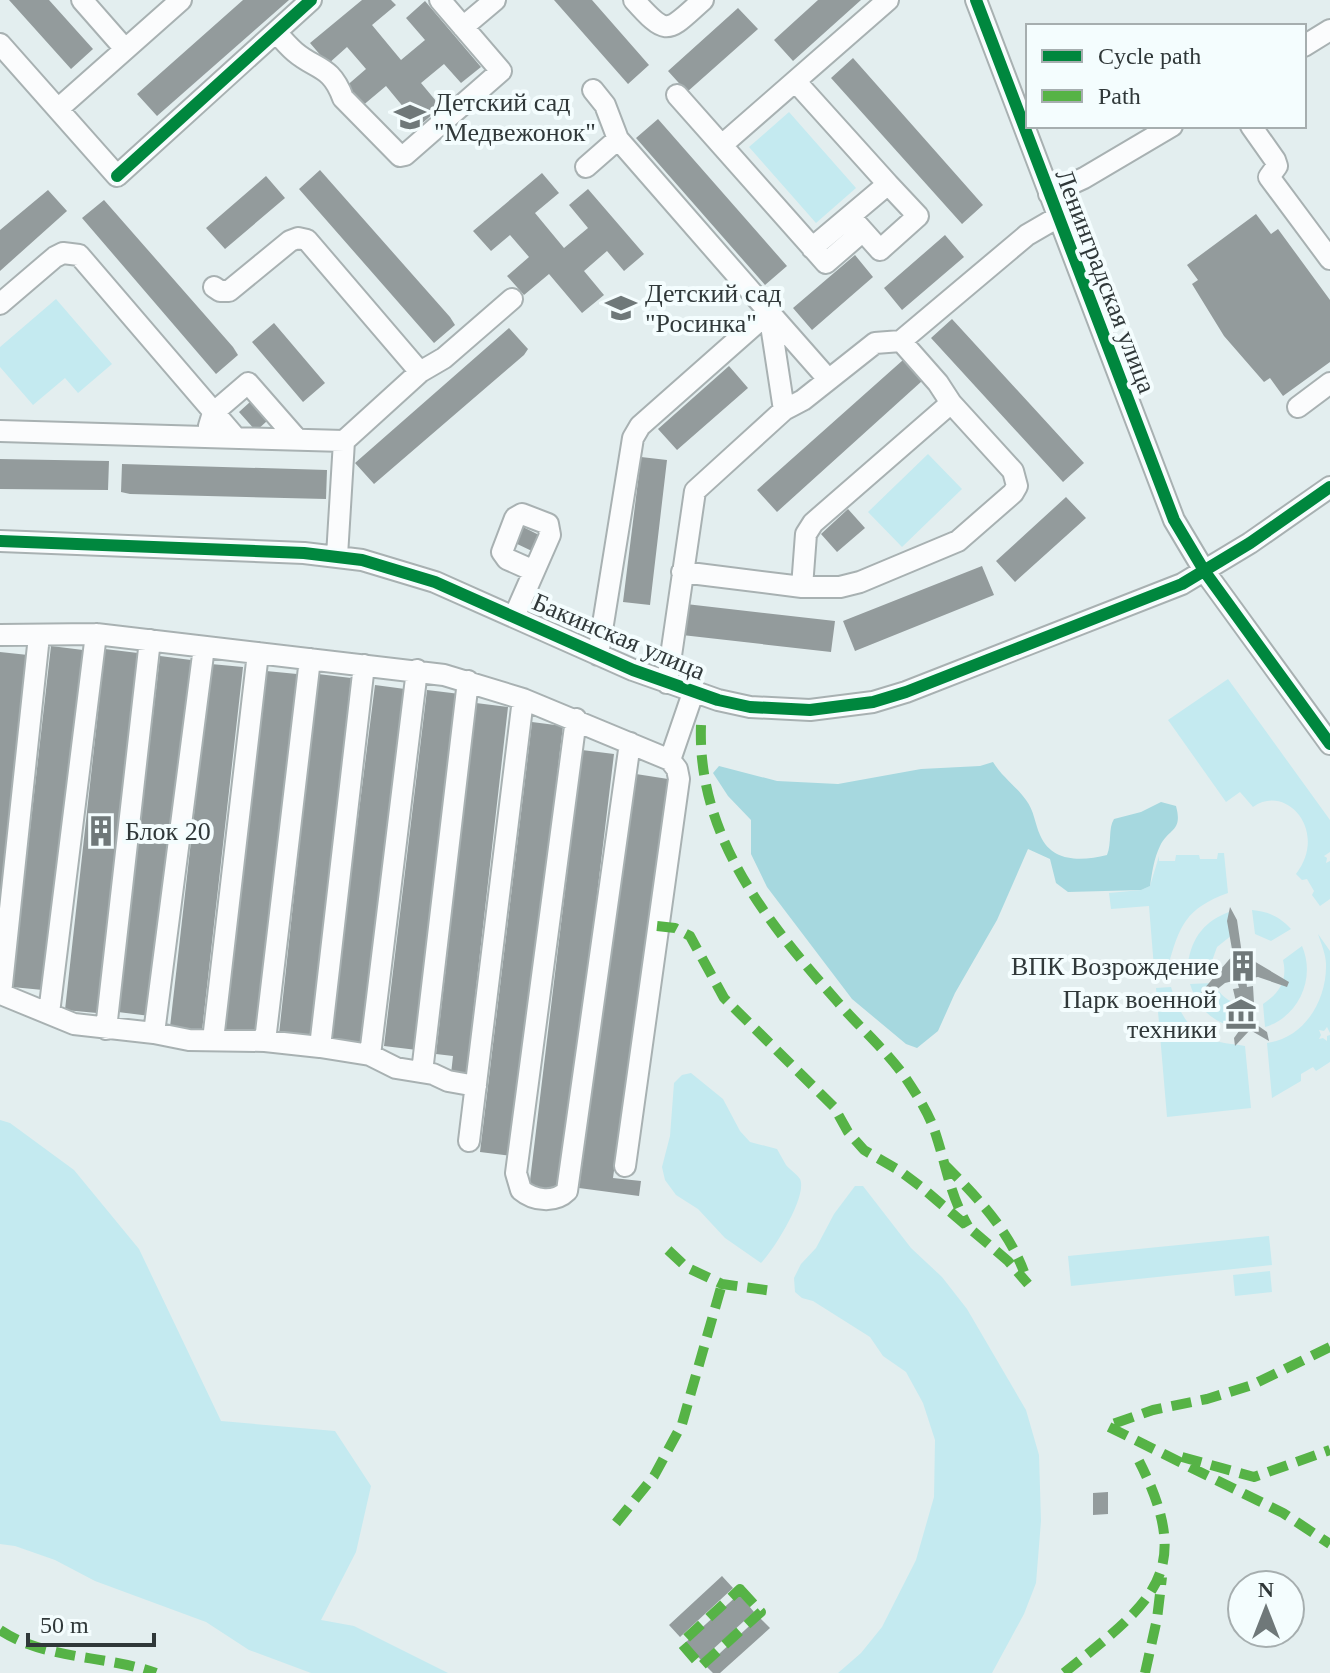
<svg xmlns="http://www.w3.org/2000/svg" width="1330" height="1673" font-family="Georgia,serif">
	<style>
		.green { fill: #c4eaf0 }
		.forest { fill: #a6d8df }
		.building { fill: #939b9c }
		.lines { fill: none; stroke-linecap: round; stroke-linejoin: round }
		.minor-casing { stroke: #a8b1b2; stroke-width: 24 }
		.minor { stroke: #fbfcfd; stroke-width: 20 }
		.quiet { stroke: #56b346; stroke-width: 10; stroke-dasharray: 20 10; stroke-linecap: butt }
		.cycleway-casing { stroke: #f4fdfe; stroke-width: 17 }
		.cycleway { stroke: #00873e; stroke-width: 12 }
		.labels { text-anchor: middle; stroke-width: 8; stroke-linejoin: round; paint-order: stroke }
		.poi-label { font-size: 26px; fill: #303839; stroke: #f4fdfe; text-anchor: start }
		.street-label { font-size: 26px; fill: #303839; stroke: #f4fdfe }
	</style>
	<rect width="100%" height="100%" fill="#e3eeef"/>
	<path class="green" d="M789,112L856,188L816,223L749,147Z
		M56,299L112,364L78,393L65,378L33,405L0,367V347Z
		M928,454L962,489L902,547L868,512Z
		M1228,679L1330,820V852L1324,856L1327,858L1326,863L1330,861V899L1320,906L1312,895L1314,891L1307,879L1302,880L1296,874C1329,831 1286,783 1253,807L1240,792L1226,802L1168,720Z
		M1218,853H1224L1228,893C1186,908 1179,926 1168,967L1154,968L1149,906L1111,909L1109,893L1141,890L1150,886L1159,856V861H1175L1176,855H1199L1200,859H1217Z
		M1252,910C1269,912 1279,916 1291,929L1271,941L1255,934Z
		M1229,912L1232,935L1217,947L1212,961L1188,963C1192,937 1205,921 1229,912Z
		M1318,934L1330,951V1033L1327,1027L1324,1031L1319,1030L1321,1035L1319,1039L1323,1038L1327,1041V1036L1330,1035V1062L1316,1071L1313,1067L1301,1074V1081L1272,1098L1267,1043C1304,1038 1327,1001 1326,964C1326,955 1321,943 1318,934Z
		M1302,946C1316,978 1299,1017 1265,1027L1263,1004C1279,993 1288,981 1283,960Z
		M1213,983C1221,995 1227,1002 1241,1004L1242,1028C1215,1025 1198,1010 1190,984Z
		M1171,987C1177,1007 1187,1029 1207,1038C1218,1043 1234,1044 1245,1046L1251,1108L1167,1117L1156,988Z
		M691,1073L723,1099L740,1131L750,1142L777,1149C780,1154 783,1160 786,1165C790,1170 797,1174 800,1179C808,1196 773,1251 761,1263L725,1238L698,1209L676,1195L665,1180L662,1167L670,1136L674,1083L682,1075Z
		M0,1120L10,1123L74,1170L139,1249L221,1421L335,1431L371,1486L356,1552L321,1620L354,1626L448,1673H311L249,1650L206,1622L95,1581L55,1560L15,1546L0,1544Z
		M855,1186H863L911,1248L942,1277L967,1309L1026,1410L1039,1455L1041,1521L1036,1583L1024,1614L992,1673H838L861,1653L882,1627L916,1560L934,1497L935,1440L923,1403L906,1372L883,1356L870,1337L813,1301L802,1298L795,1292L794,1278L801,1264L816,1248L834,1214Z
		M1269,1236L1272,1265L1071,1286L1068,1256Z
		M1270,1271L1272,1292L1235,1296L1233,1275Z"/>
	<path class="forest" d="M993,762C1003,778 1017,787 1026,800C1034,810 1035,824 1040,835C1052,863 1082,861 1107,855C1112,843 1108,828 1114,819L1141,812L1161,802L1176,806C1183,832 1169,828 1160,846C1154,858 1152,873 1150,886L1141,890L1068,892L1056,883L1050,859L1028,849L997,920L955,993L938,1031L917,1048L906,1044L852,999L767,887L751,854V820L728,796L713,773L719,766L777,781L838,784L921,769L980,766Z"/>
	<path class="building" d="M9,0H49L93,49L71,69Z
		M243,0H289L157,116L137,94Z
		M362,0H391L396,5L372,25L401,60L425,40L406,18L425,1L481,67L461,83L444,64L421,83L441,107L419,126L386,86L361,107L344,88L366,69L347,47L328,64L310,43Z
		M554,0H592L649,65L628,84Z
		M818,0H861L793,61L774,40Z
		M738,8L758,29L687,92L668,71Z
		M853,58L983,205L962,224L831,78Z
		M658,119L787,266L765,285L636,138Z
		M320,170L450,317L455,325L434,343L299,189Z
		M542,173L559,193L535,213L564,248L588,228L569,205L588,189L644,254L624,271L607,251L584,271L604,295L582,313L549,274L524,295L507,276L529,257L510,235L491,251L473,231Z
		M266,176L285,198L225,249L206,228Z
		M48,190L67,211L0,271V230Z
		M104,200L233,347L238,355L216,374L82,218Z
		M1256,214L1271,234L1278,229L1330,300V362L1283,396L1270,378L1264,382L1224,336L1192,284L1198,280L1187,265Z
		M945,235L964,257L902,310L884,288Z
		M855,255L873,277L812,330L793,308Z
		M952,319L1084,463L1063,482L931,338Z
		M274,323L325,383L303,402L252,342Z
		M509,328L528,349L524,355L374,484L355,463Z
		M903,360L922,381L777,512L757,490Z
		M729,366L748,388L677,450L658,429Z
		M250,402L267,421L256,431L239,412Z
		M641,457L667,460L650,605L623,602Z
		M0,459L109,461L108,490L0,489Z
		M122,464L327,470L326,499L130,494L121,492Z
		M1066,497L1086,518L1015,582L996,561Z
		M848,509L865,528L837,552L821,534Z
		M521,526L541,536L534,552L513,542Z
		M982,566L994,595L855,651L843,621Z
		M686,604L835,621L831,652L682,635Z
		M51,646L83,650L43,990L12,987Z
		M105,649L138,653L97,1013L65,1010Z
		M0,652L28,655L2,892H0Z
		M160,656L191,660L150,1016L118,1012Z
		M211,664L243,667L202,1031L170,1027Z
		M266,671L297,674L256,1033L225,1029Z
		M318,674L351,678L311,1037L279,1034Z
		M375,685L405,689L360,1043L330,1039Z
		M427,690L460,694L417,1050L384,1046Z
		M476,703L508,707L466,1076L451,1074L453,1056L436,1054Z
		M532,722L563,726L511,1156L480,1152Z
		M582,750L614,754L561,1193L529,1189Z
		M636,774L668,779L613,1178L641,1181L639,1196L579,1188Z
		M1230,907L1237,920L1242,954L1289,982L1287,987L1258,977L1246,979L1247,987L1253,986L1254,1003L1249,1004L1250,1020L1267,1032L1269,1041L1250,1030L1235,1046L1234,1038L1247,1020L1243,1005L1237,1006L1233,989L1239,988L1237,980L1225,983L1201,1002L1197,997L1233,955L1227,921Z
		M1108,1492V1514L1093,1515V1493Z
		M722,1576L733,1588L680,1637L669,1625Z
		M739,1594L754,1612L701,1660L685,1643Z
		M759,1617L770,1628L720,1673H713L706,1666Z"/>
	<g class="lines">
		<defs>
			<path id="minor" d="M82,0L125,49
				M634,0C668,38 667,32 703,0
				M976,0L1174,520L1205,572L1330,744
				M463,27L495,0
				M276,32C282,39 288,46 295,52C316,70 331,65 343,98L400,156L405,155L501,71L440,0
				M0,44L117,176L311,0
				M1304,46L1330,30
				M796,82L888,184L812,248
				M593,90L605,105L618,139L769,312L784,410L695,491L667,683
				M677,95L826,263L863,231
				M58,109L181,0
				M1251,126L1275,160L1277,166L1269,177L1330,259
				M722,145L888,0
				M586,167L618,139
				M1049,194L1084,178L1172,126
				M855,222L880,250L918,216L888,184
				M214,287L220,291H229L290,241L298,238L307,240L420,372L344,441L337,556
				M0,304L55,257L63,253L79,255L236,438
				M420,372L444,358L512,299
				M1298,407L1330,383
				M784,410L803,400L875,343L901,341L1027,235L1058,217
				M209,426L213,413L248,383L297,439
				M0,431L344,441
				M0,541L304,553L362,560L435,582L633,670L718,700L750,707L810,710L873,702L906,692L1182,584L1250,543L1330,487
				M682,572L802,587H840L860,582L958,541L1013,493L1017,486L1013,471L951,403L938,383L901,341
				M802,587L806,534L813,523L951,403
				M514,617L550,535L548,524L522,514L515,518L502,552L507,559L534,571
				M0,635L96,634L444,675L523,699L670,760L677,769L679,779L625,1166
				M39,636L1,994L74,1024L154,1033L189,1040L265,1041L320,1047L370,1055L396,1068L433,1074L448,1081L476,1086
				M598,655L633,438L640,426L769,312L828,379
				M576,719L516,1173L521,1190C534,1201 555,1203 567,1191L630,743
				M670,760L693,693
				M49,1013L96,634
				M106,1029L150,640
				M154,1033L204,647
				M213,1040L258,653
				M265,1041L310,659
				M320,1047L364,665
				M370,1055L417,670
				M422,1072L468,681
				M469,1141L523,699"/>
		</defs>
		<use href="#minor" class="minor-casing"/>
		<use href="#minor" class="minor"/>
		<path class="quiet" d="M701,725C697,835 766,921 836,1000C858,1026 885,1049 905,1077C917,1095 930,1115 936,1135C947,1169 950,1195 968,1226
			M657,926L675,928L690,936L724,998L834,1107L848,1132L864,1150L900,1171L920,1186L1008,1261L1028,1284
			M944,1164C976,1196 1008,1229 1024,1272
			M668,1250L686,1267L722,1284L773,1291
			M1330,1347L1252,1385L1207,1399L1153,1410L1107,1426L1283,1513L1330,1544
			M1182,1457L1254,1477L1330,1450
			M616,1523L654,1476L682,1424L722,1284
			M740,1589L761,1612L701,1666L681,1643Z
			M0,1630C45,1660 106,1655 156,1673
			M1064,1673C1150,1603 1197,1575 1139,1461
			M1145,1673L1157,1619L1162,1577"/>
		<defs>
			<path id="cycleway" d="M976,0L1174,520L1205,572L1330,744
				M117,176L311,0
				M0,541L304,553L362,560L435,582L633,670L718,700L750,707L810,710L873,702L906,692L1182,584L1250,543L1330,487"/>
		</defs>
		<use href="#cycleway" class="cycleway-casing"/>
		<use href="#cycleway" class="cycleway"/>
	</g>
	<defs>
		<symbol id="school-bare" viewBox="-9 -9 18 18"><path d="M0-5L7-2L0 1L-7-2ZM-4 1L0 2.5L4 1V4Q0 6-4 4Z" fill="#6f7879" stroke="#f4fdfe" stroke-width="2.5" paint-order="stroke"/></symbol>
		<symbol id="building-bare" viewBox="-9 -9 18 18"><path d="M-4-6H4V6H1V3H-1V6H-4ZM-2.5-4.3h1.7v1.8h-1.7ZM.8-4.3h1.7v1.8H.8ZM-2.5-1h1.7V.8h-1.7ZM.8-1h1.7V.8H.8Z" fill="#6f7879" stroke="#f4fdfe" stroke-width="2.5" paint-order="stroke"/></symbol>
		<symbol id="museum-bare" viewBox="-9 -9 18 18"><path d="M0-6L6-3V-2H-6V-3ZM-5-1h2V3h-2ZM-1-1h2V3h-2ZM3-1h2V3H3ZM-6 4H6V6H-6Z" fill="#6f7879" stroke="#f4fdfe" stroke-width="2.5" paint-order="stroke"/></symbol>
	</defs>
	<g fill-rule="evenodd">
		<use href="#school-bare" x="388" y="95" width="44" height="44"/>
		<use href="#school-bare" x="599" y="286" width="44" height="44"/>
		<use href="#building-bare" x="79" y="809" width="44" height="44"/>
		<use href="#building-bare" x="1221" y="944" width="44" height="44"/>
		<use href="#museum-bare" x="1219" y="992" width="44" height="44"/>
	</g>
	<g class="labels">
		<g class="poi-label">
			<text x="434" y="111">Детский сад<tspan x="434" dy="30">"Медвежонок"</tspan></text>
			<text x="645" y="302">Детский сад<tspan x="645" dy="30">"Росинка"</tspan></text>
			<text x="125" y="840">Блок 20</text>
			<text x="1219" y="975" text-anchor="end">ВПК Возрождение</text>
			<text x="1217" y="1008" text-anchor="end">Парк военной<tspan x="1217" dy="30">техники</tspan></text>
		</g>
		<g class="street-label">
			<text transform="translate(1106 281) rotate(69)" y="9">Ленинградская улица</text>
			<text transform="translate(619 636) rotate(23)" y="9">Бакинская улица</text>
		</g>
	</g>
	<rect x="1026" y="24" width="280" height="104" fill="#f4fdfe" stroke="#a6aeaf" stroke-width="2"/>
	<rect x="1042" y="50" width="40" height="12" fill="#00873e" stroke="#a6aeaf" stroke-width="2"/>
	<text x="1098" y="64" font-size="24" fill="#303839">Cycle path</text>
	<rect x="1042" y="90" width="40" height="12" fill="#56b346" stroke="#a6aeaf" stroke-width="2"/>
	<text x="1098" y="104" font-size="24" fill="#303839">Path</text>
	<g transform="translate(1266 1609)"><circle r="38" fill="#f4fdfe" stroke="#a6aeaf" stroke-width="2"/>
	<path d="M0-6L14 30L0 20L-14 30Z" fill="#6f7879"/>
	<text y="-12" font-size="22" font-weight="bold" text-anchor="middle" fill="#303839">N</text>
	</g>
	<path d="M28 1633v12h126v-12" fill="none" stroke="#303839" stroke-width="4"/>
	<text x="40" y="1633" font-size="24" fill="#303839" stroke="#f4fdfe" stroke-width="6" paint-order="stroke">50 m</text>
</svg>
